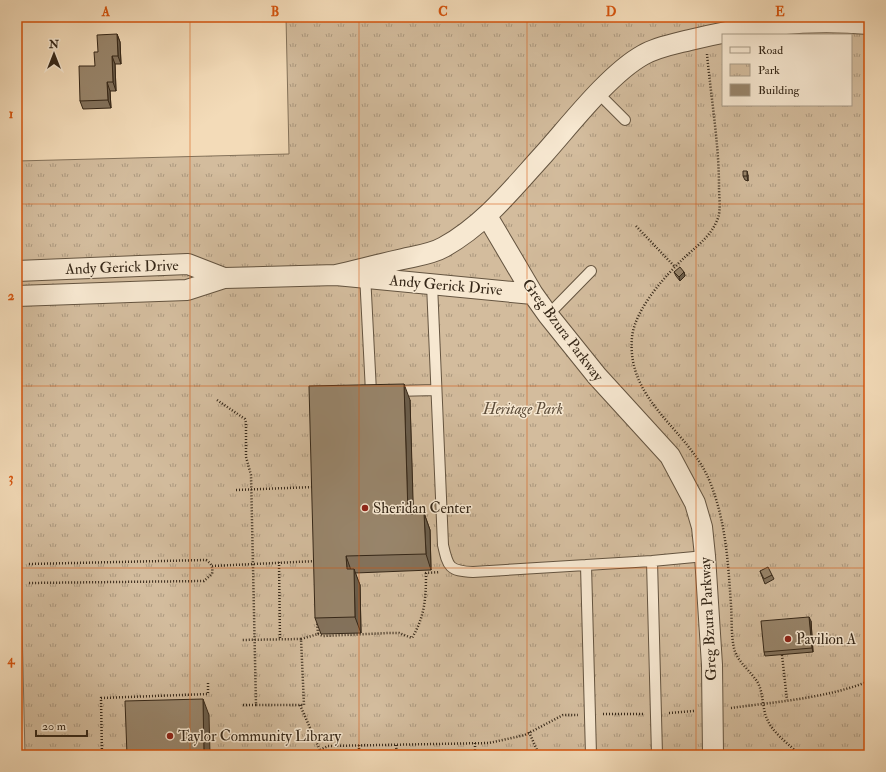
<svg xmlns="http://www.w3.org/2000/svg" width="886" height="772" font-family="'IM FELL Double Pica',serif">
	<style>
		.park { fill: url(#park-tufts); stroke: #84725a; fill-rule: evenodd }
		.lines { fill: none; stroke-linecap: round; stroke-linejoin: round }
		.lane-casing { stroke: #645440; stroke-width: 12 }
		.street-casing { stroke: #645440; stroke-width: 22 }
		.path { stroke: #352718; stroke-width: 2.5; stroke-dasharray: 1 2; stroke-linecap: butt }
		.lane { stroke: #f7e8d1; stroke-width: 10 }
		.street { stroke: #f7e8d1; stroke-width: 20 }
		.wall { fill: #83725c; stroke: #352718 }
		.shaded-wall { fill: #6a5d4b; stroke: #352718 }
		.building { fill: #98856b; stroke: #352718 }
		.grid { fill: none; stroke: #d6540d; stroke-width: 1; stroke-opacity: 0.55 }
		.poi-dot { fill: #8f2418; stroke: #f7e8d1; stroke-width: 1.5 }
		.labels { text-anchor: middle; stroke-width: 3; stroke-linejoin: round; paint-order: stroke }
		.street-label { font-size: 15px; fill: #352718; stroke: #f7e8d1 }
		.park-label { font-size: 15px; font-style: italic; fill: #5c4c39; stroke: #f7e8d1 }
		.poi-label { font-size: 15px; fill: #352718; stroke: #f7e8d1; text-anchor: start }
		.neatline { fill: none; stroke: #d6540d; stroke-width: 1.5 }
		.grid-label { font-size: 13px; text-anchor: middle; font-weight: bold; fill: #d6540d }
	</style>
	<defs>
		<pattern id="park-tufts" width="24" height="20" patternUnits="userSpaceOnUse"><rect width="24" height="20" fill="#d3bc9d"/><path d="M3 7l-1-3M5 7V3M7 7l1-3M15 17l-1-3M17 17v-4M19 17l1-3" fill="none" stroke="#ac997f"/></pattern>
	</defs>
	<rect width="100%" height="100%" fill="#f3dbb8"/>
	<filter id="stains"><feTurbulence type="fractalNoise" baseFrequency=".005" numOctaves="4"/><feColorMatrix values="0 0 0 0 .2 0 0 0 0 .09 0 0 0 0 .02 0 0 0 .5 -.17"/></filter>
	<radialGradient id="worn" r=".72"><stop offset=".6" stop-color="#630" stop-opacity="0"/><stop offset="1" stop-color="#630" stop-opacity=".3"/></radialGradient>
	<path class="park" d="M286,17H869V755H25L17,408V161L289,154ZM723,35H851V105H723Z"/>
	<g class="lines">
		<defs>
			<path id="lane" d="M598,93L625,120
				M365,274L371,392H378
				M432,284L443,545C448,567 449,571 473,572L652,561L705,556
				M548,315L591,271
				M394,391L436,390
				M652,561L657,755
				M586,565L591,755"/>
			<path id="street" d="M487,216L533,294L548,315L597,376L670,456L695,503L702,527L705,556L712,665L713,755
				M17,271L188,264L224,278
				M336,275C358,270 380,264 403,259C416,256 432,254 444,247C485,224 513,188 544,154C570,125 609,74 643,55C657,47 674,44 690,40C751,25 806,19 869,24
				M17,296L187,290L224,278L336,275L533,294"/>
		</defs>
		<use href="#lane" class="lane-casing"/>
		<use href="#street" class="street-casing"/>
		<path class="path" d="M707,54C711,98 719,143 719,187C719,197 721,209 718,218C712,235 698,245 685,257C665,276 635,309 632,337C626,402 688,428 710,482C726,522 728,562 731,605C732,619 731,635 734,648C737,662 751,671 758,683C764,695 762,710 768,721C774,734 790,745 800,755
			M636,226L675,267
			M217,400L245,419L246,423V457L251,475L256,705H304L301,639L241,640
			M236,490L313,487
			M279,562L280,640
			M29,564L206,560C212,564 213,567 212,574L204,581L29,583
			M212,566L317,561
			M318,634L323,636L389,633H399L412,638C425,616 426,598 426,573L440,572
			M301,639L318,634L317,622
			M782,655L787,700
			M243,705H256
			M300,705L322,755
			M731,708C775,702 828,698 869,681
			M669,713L694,711
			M603,714H644
			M529,732L537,750
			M475,743V755
			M359,745V755
			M396,745L397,755
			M320,750L328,746L489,743L525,735L563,715H578
			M102,755L101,698L208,694V683"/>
		<use href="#lane" class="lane"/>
		<use href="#street" class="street"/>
	</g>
	<path class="wall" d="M117,34L120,42L121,64H115L116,91H110L111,108L83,109L80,101L95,66Z
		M748,175V181L745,180L743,176Z
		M674,272H684L685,276L680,281L676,276Z
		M410,400L413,514L424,513L430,530L431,570L355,573L360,585L361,633L321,634L315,618Z
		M760,571L772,575L774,579L765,584Z
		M811,621L813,652L765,656L764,652Z"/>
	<path class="shaded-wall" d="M117,34L120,42L121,64L118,56Z
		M112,56L115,64L116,91L113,82Z
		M107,82L110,91L111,108L108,100Z
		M747,171L748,175V181L747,176Z
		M684,272L685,276L680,281L679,277Z
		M404,384L410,400L414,530L408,514Z
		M424,513L430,530L431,570L426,554Z
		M346,556L352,573L347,569Z
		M354,569L360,585L361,633L355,617Z
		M809,617L811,621L813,652L812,648Z
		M203,699L209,715L210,755H204Z"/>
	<path class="building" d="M117,34L118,56H112L113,82H107L108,100L80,101L79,66H95L94,52H98L97,35Z
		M743,171H747V176H743Z
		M680,267L684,272L679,277L674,272Z
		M404,384L408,514L424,513L426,554L346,556L347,569H354L355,617L315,618L309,386Z
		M768,567L772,575L764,579L760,571Z
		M809,617L812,648L764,652L761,621Z
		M203,699L204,755H127L125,701Z
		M461,752V755H344Z"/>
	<path class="grid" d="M190,17V755M359,17V755M527,17V755M696,17V755M17,204H869M17,386H869M17,568H869"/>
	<g class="poi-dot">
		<circle cx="365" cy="508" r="4"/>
		<circle cx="788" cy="639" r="4"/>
		<circle cx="170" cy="736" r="4"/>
	</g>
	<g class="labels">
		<g class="street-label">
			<text transform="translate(122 267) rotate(-2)" y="5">Andy Gerick Drive</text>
			<text transform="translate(446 285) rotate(5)" y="5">Andy Gerick Drive</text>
			<text transform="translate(563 330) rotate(53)" y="5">Greg Bzura Parkway</text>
			<text transform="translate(708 619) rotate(-93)" y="5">Greg Bzura Parkway</text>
		</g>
		<g class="park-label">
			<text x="523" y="414">Heritage Park</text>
		</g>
		<g class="poi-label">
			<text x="373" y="513">Sheridan Center</text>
			<text x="796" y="644">Pavilion A</text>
			<text x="178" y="741">Taylor Community Library</text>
		</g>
	</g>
	<rect width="886" height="772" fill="none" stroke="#f3dbb8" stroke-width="44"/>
	<rect x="722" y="34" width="130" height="72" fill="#f7e8d1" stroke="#a99b87"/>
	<rect x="730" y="47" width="20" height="6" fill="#f7e8d1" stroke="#a99b87"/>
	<text x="758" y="54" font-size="12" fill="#352718">Road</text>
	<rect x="730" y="64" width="20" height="12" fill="url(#park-tufts)" stroke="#a99b87"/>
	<text x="758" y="74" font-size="12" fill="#352718">Park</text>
	<rect x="730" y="84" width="20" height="12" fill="#98856b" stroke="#a99b87"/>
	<text x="758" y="94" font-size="12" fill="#352718">Building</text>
	<g transform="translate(54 54)" stroke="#f7e8d1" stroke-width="3" paint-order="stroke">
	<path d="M0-3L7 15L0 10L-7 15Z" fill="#352718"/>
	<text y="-6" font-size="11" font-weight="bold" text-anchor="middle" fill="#352718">N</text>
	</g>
	<path d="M36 730v6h51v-6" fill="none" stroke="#352718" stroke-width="2"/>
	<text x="42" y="730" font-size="12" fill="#352718" stroke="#f7e8d1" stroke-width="3" paint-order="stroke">20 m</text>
	<rect x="22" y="22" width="842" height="728" class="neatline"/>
	<g class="grid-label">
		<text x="106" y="16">A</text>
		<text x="275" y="16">B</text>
		<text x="443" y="16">C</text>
		<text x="611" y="16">D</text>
		<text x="780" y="16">E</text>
		<text x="11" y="118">1</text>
		<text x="11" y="300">2</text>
		<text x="11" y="482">3</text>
		<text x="11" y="664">4</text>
	</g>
	<rect width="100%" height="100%" filter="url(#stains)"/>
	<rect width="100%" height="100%" fill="url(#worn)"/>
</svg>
